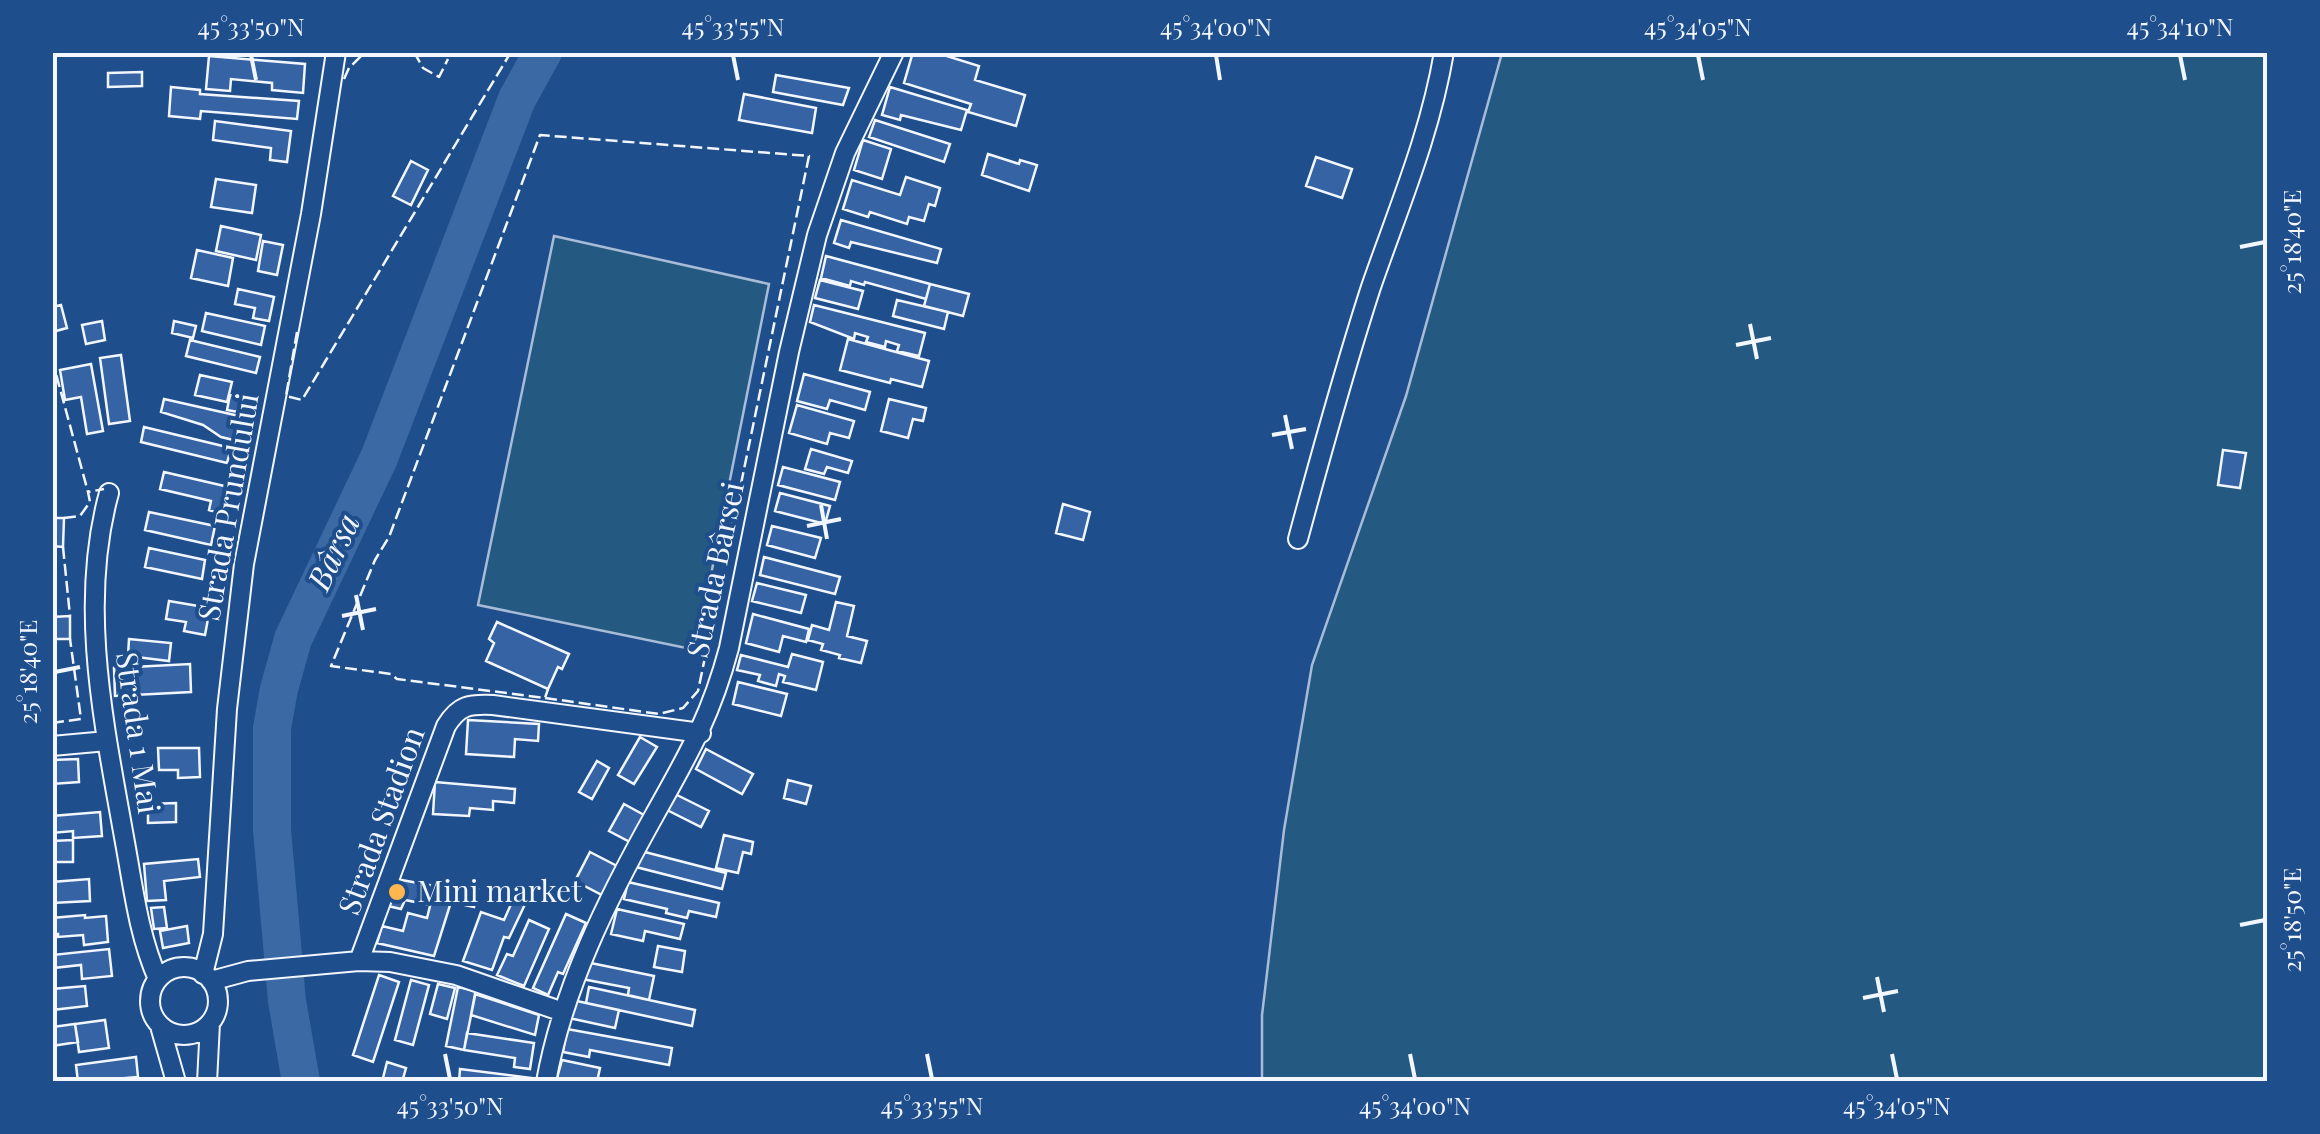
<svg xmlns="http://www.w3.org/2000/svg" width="2320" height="1134" font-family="'Playfair Display',serif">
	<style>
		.green { fill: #245a82; stroke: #a8bbd7; stroke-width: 2.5 }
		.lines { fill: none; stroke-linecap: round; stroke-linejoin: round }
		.river { stroke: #3b69a3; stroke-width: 38 }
		.building { fill: #3563a3; stroke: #f2f6ff; stroke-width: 2.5 }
		.minor-casing { stroke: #f2f6ff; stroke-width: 22 }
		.minor { stroke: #1f4e8c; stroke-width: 18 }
		.fence { stroke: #f2f6ff; stroke-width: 2.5; stroke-dasharray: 12 5; stroke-linecap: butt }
		.ticks { fill: none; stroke: #f2f6ff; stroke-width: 4 }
		.poi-dot { fill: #ffb74d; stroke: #1f4e8c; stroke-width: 4 }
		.labels { text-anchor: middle; stroke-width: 8; stroke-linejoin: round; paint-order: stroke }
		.street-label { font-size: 30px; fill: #f2f6ff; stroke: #1f4e8c }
		.poi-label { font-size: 30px; fill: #f2f6ff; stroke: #1f4e8c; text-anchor: start }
		.water-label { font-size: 32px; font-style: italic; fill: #f2f6ff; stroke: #1f4e8c }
		.neatline { fill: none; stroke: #f2f6ff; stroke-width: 4 }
		.ticks-label { font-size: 25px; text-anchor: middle; fill: #f2f6ff }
	</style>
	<rect width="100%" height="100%" fill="#1f4e8c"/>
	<path class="green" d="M1502,53H2267V1081L1262,1082V1015L1284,830L1312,665L1406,396Z
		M554,236L769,284L696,650L478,605Z"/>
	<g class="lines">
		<path class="river" d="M301,1082L287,1001L272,830V728L279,689L293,639L379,458L517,99L543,52"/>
	</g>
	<path class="building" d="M913,52H934L979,66L975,80L1025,95L1016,126L968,112L971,104L904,83Z
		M209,56L305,64L303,93L272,90V83L231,79L230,91L206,89Z
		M142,72V86L108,87V73Z
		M776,75L849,88L843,105L773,92Z
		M171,87L200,90V94L299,101L297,119L201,111L200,119L169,116Z
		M890,87L967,110L961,130L901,115L900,120L882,115Z
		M744,94L816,108L812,133L739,120Z
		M875,120L950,144L944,162L869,137Z
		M215,121L291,131L287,162L270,160L271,148L213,140Z
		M863,140L891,149L882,179L854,170Z
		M988,154L1019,164L1020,160L1037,165L1029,191L982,175Z
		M1316,157L1352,169L1342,198L1306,186Z
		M411,161L428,170L411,205L393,196Z
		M906,177L940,188L935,206L929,204L924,221L909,217L907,224L870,212L868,217L843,209L852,180L900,195Z
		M216,179L256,185L252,213L211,207Z
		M841,220L941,249L937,263L851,242L849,248L834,243Z
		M221,226L261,235L256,260L216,251Z
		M263,241L283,245L277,275L258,271Z
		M197,250L233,258L228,286L191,278Z
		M826,256L930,284L926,299L865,282L864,285L851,281L850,286L821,278Z
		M820,280L863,291L858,309L815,298Z
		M930,284L969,294L963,316L924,306Z
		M238,289L274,297L269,321L253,318L255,308L235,304Z
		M897,300L948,312L944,329L893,316Z
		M61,305L67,328L52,332V307Z
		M814,305L925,333L919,356L897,351L899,345L886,341L885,347L866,342L868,337L855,333L854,339L810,322Z
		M206,313L265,326L261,345L202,331Z
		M102,321L105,340L86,344L82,325Z
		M174,321L196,326L193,338L172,333Z
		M848,339L929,361L922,387L891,379L890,383L840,370Z
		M190,340L260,357L256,373L186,356Z
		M121,355L130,421L109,424L100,358Z
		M91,364L103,431L87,434L81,397L65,400L60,370Z
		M804,374L870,392L865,410L830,400L827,409L797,401Z
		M200,375L232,382L227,402L195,395Z
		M230,395L252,399L249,414L227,410Z
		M164,399L248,418L242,442L221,437L203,425L161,412Z
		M889,399L926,408L923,421L913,419L908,438L881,431Z
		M797,405L854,421L849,438L830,433L827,444L789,433Z
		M144,427L231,448L227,463L141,442Z
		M811,449L852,461L848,473L827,467L824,474L805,469Z
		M2223,450L2246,453L2240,488L2218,485Z
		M783,467L840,482L835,500L778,485Z
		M164,472L233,488L227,515L209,510L211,501L160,489Z
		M780,493L830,506L825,524L775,511Z
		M1063,504L1090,512L1083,540L1056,533Z
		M149,512L215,526L211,545L145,530Z
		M52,518H64L63,547L52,546Z
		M772,526L821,538L815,558L767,545Z
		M149,548L205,560L202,579L145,567Z
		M764,557L840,577L835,594L760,575Z
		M757,583L806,595L801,613L752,601Z
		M169,601L210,608L205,635L184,631L186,622L166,619Z
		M836,602L854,606L847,636L867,641L861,663L839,658L840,655L821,650L823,644L808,640L812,625L829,630Z
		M753,614L809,629L806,642L783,636L779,652L746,643Z
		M70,616V639H52V617Z
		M497,622L569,654L562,669L558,667L548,689L486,661L494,643L489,639Z
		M129,639L171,643L169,661L128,656Z
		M792,654L823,662L816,690L783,682L785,676L779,674L776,686L758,681L760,675L737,670L741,655L788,667Z
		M190,664L191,692L115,696L114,668Z
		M738,682L787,694L781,716L733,704Z
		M468,720L539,724L538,741L515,739L514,757L466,754Z
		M640,737L657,747L634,784L618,775Z
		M158,748H199L200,777L178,778V770H159Z
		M706,749L753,774L742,794L696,769Z
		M78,759L79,782L52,784V760Z
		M597,761L609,768L592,799L579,792Z
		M788,780L811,786L806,804L784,798Z
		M435,782L515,789L514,803L493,801V810L470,808L469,816L433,814Z
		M675,794L709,811L701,827L667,810Z
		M176,803V822L148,823V804Z
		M624,804L644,815L630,842L609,831Z
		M100,812L102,836L73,838V831L52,833V816Z
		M724,835L753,842L751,854L743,852L738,873L716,868Z
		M73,840V862H52V841Z
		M641,851L726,873L722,889L636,867Z
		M590,852L617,866L602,895L575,881Z
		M198,859L200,877L164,881L166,900L147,901L144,864Z
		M89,879L90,901L52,903V882Z
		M396,879L435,886L430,905L405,900L401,909L388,906Z
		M436,882L478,889L474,907L451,902L434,956L377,943L382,926L403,931L408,913L427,918Z
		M628,882L719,903L716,917L689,911L687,918L666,913L667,909L624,899Z
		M516,893L528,898L509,938L504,937L492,970L463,961L481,912L504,920Z
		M164,907L167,928L154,929L151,908Z
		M617,909L684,924L680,939L645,931L643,941L611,934Z
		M566,914L586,923L563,974L558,972L548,995L533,988Z
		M85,915V918L106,916L108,942L84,945L83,935L58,937V934H52V918Z
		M529,920L549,929L524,986L497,975L507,954L513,956Z
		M187,926L189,943L163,948L160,931Z
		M658,946L685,951L682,972L654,967Z
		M109,949L112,976L82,979L81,965L53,968L52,955Z
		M586,962L654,976L649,1000L628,995L629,988L582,979Z
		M379,975L399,982L373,1062L353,1055Z
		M411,980L429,985L413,1045L395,1040Z
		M438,984L455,988L447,1019L430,1014Z
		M85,986L87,1006L52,1010V989Z
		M458,987L476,991L464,1050L446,1046Z
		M589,987L695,1010L692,1026L586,1003Z
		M475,994L539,1015L535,1035L471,1015Z
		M572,1000L619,1010L615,1028L569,1018Z
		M105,1020L109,1048L79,1052L75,1024Z
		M75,1024L78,1042L52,1046V1027Z
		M567,1029L672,1048L669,1065L590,1050L589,1057L563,1052Z
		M467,1033L534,1043L530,1069L514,1067L515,1058L464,1050Z
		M136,1057L138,1077L78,1082L76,1065Z
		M562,1060L600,1068L597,1082L557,1078Z
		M387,1062L406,1068L402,1082H382Z
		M460,1069L532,1078V1082H459Z"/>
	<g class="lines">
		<defs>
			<path id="minor" d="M109,493C78,605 104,724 124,837C133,885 138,934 158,979
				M1298,539C1321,454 1344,370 1371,287C1398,209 1430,135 1444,52
				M52,746L107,741
				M359,961L446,726C459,705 469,704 493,705L701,733
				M150 1001a34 34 0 1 1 68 0a34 34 0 1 1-68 0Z
				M203,974L213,934L227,709L244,564L311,214L336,52
				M211,981L248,971L359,961L390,962L456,975L563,1012
				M160,1026L176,1082
				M207,1082L210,1023
				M546,1082C563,987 608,898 655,814C688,755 711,716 729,648L789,352L817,235L845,153L894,52"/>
		</defs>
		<use href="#minor" class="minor-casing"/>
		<use href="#minor" class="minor"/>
		<path class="fence" d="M414,52L423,68L439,77L448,59
			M344,79L349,68L365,52
			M297,332L286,396L302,400L511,52
			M52,359L88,492
			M64,518L80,516L90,502L88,492L104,489
			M63,547L70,616
			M545,698L659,714L683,708L698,691L809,156L540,135L389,537L375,560L331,666L391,674L397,679L545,698L548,689
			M52,723L81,719L70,639"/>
	</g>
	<path class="ticks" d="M251,55L256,80M733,55L738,80M1216,55L1220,80M1698,55L1703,80M2180,55L2185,80M2240,247L2265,242M1750,324L1757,359M1736,345L1771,338M1285,415L1292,449M1272,435L1306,429M821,505L827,539M807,526L841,519M356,595L363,630M342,616L376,609M55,672L80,667M2240,925L2265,920M1877,977L1884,1012M1863,998L1898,991M445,1054L450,1079M927,1054L932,1079M1410,1054L1415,1079M1892,1054L1897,1079"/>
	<circle class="poi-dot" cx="397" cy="892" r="10"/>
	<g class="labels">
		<g class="street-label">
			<text transform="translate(229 507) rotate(-80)" y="10">Strada Prundului</text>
			<text transform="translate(716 570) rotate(-78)" y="10">Strada Bârsei</text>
			<text transform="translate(137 733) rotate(82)" y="10">Strada 1 Mai</text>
			<text transform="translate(382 821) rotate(-70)" y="10">Strada Stadion</text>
		</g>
		<g class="poi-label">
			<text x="417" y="902">Mini market</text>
		</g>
		<g class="water-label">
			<text transform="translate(334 552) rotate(-65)" y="11">Bârsa</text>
		</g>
	</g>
	<rect width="2320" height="1134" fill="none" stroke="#1f4e8c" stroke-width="110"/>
	<rect x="55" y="55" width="2210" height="1024" class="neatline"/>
	<g class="ticks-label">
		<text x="251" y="36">45°33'50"N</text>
		<text x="733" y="36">45°33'55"N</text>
		<text x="1216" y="36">45°34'00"N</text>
		<text x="1698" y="36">45°34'05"N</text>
		<text x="2180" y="36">45°34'10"N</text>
		<text transform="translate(2292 242) rotate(-90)" y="9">25°18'40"E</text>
		<text transform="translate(28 672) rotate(-90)" y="9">25°18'40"E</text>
		<text transform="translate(2292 920) rotate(-90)" y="9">25°18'50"E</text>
		<text x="450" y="1115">45°33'50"N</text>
		<text x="932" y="1115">45°33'55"N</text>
		<text x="1415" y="1115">45°34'00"N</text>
		<text x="1897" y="1115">45°34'05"N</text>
	</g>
</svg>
